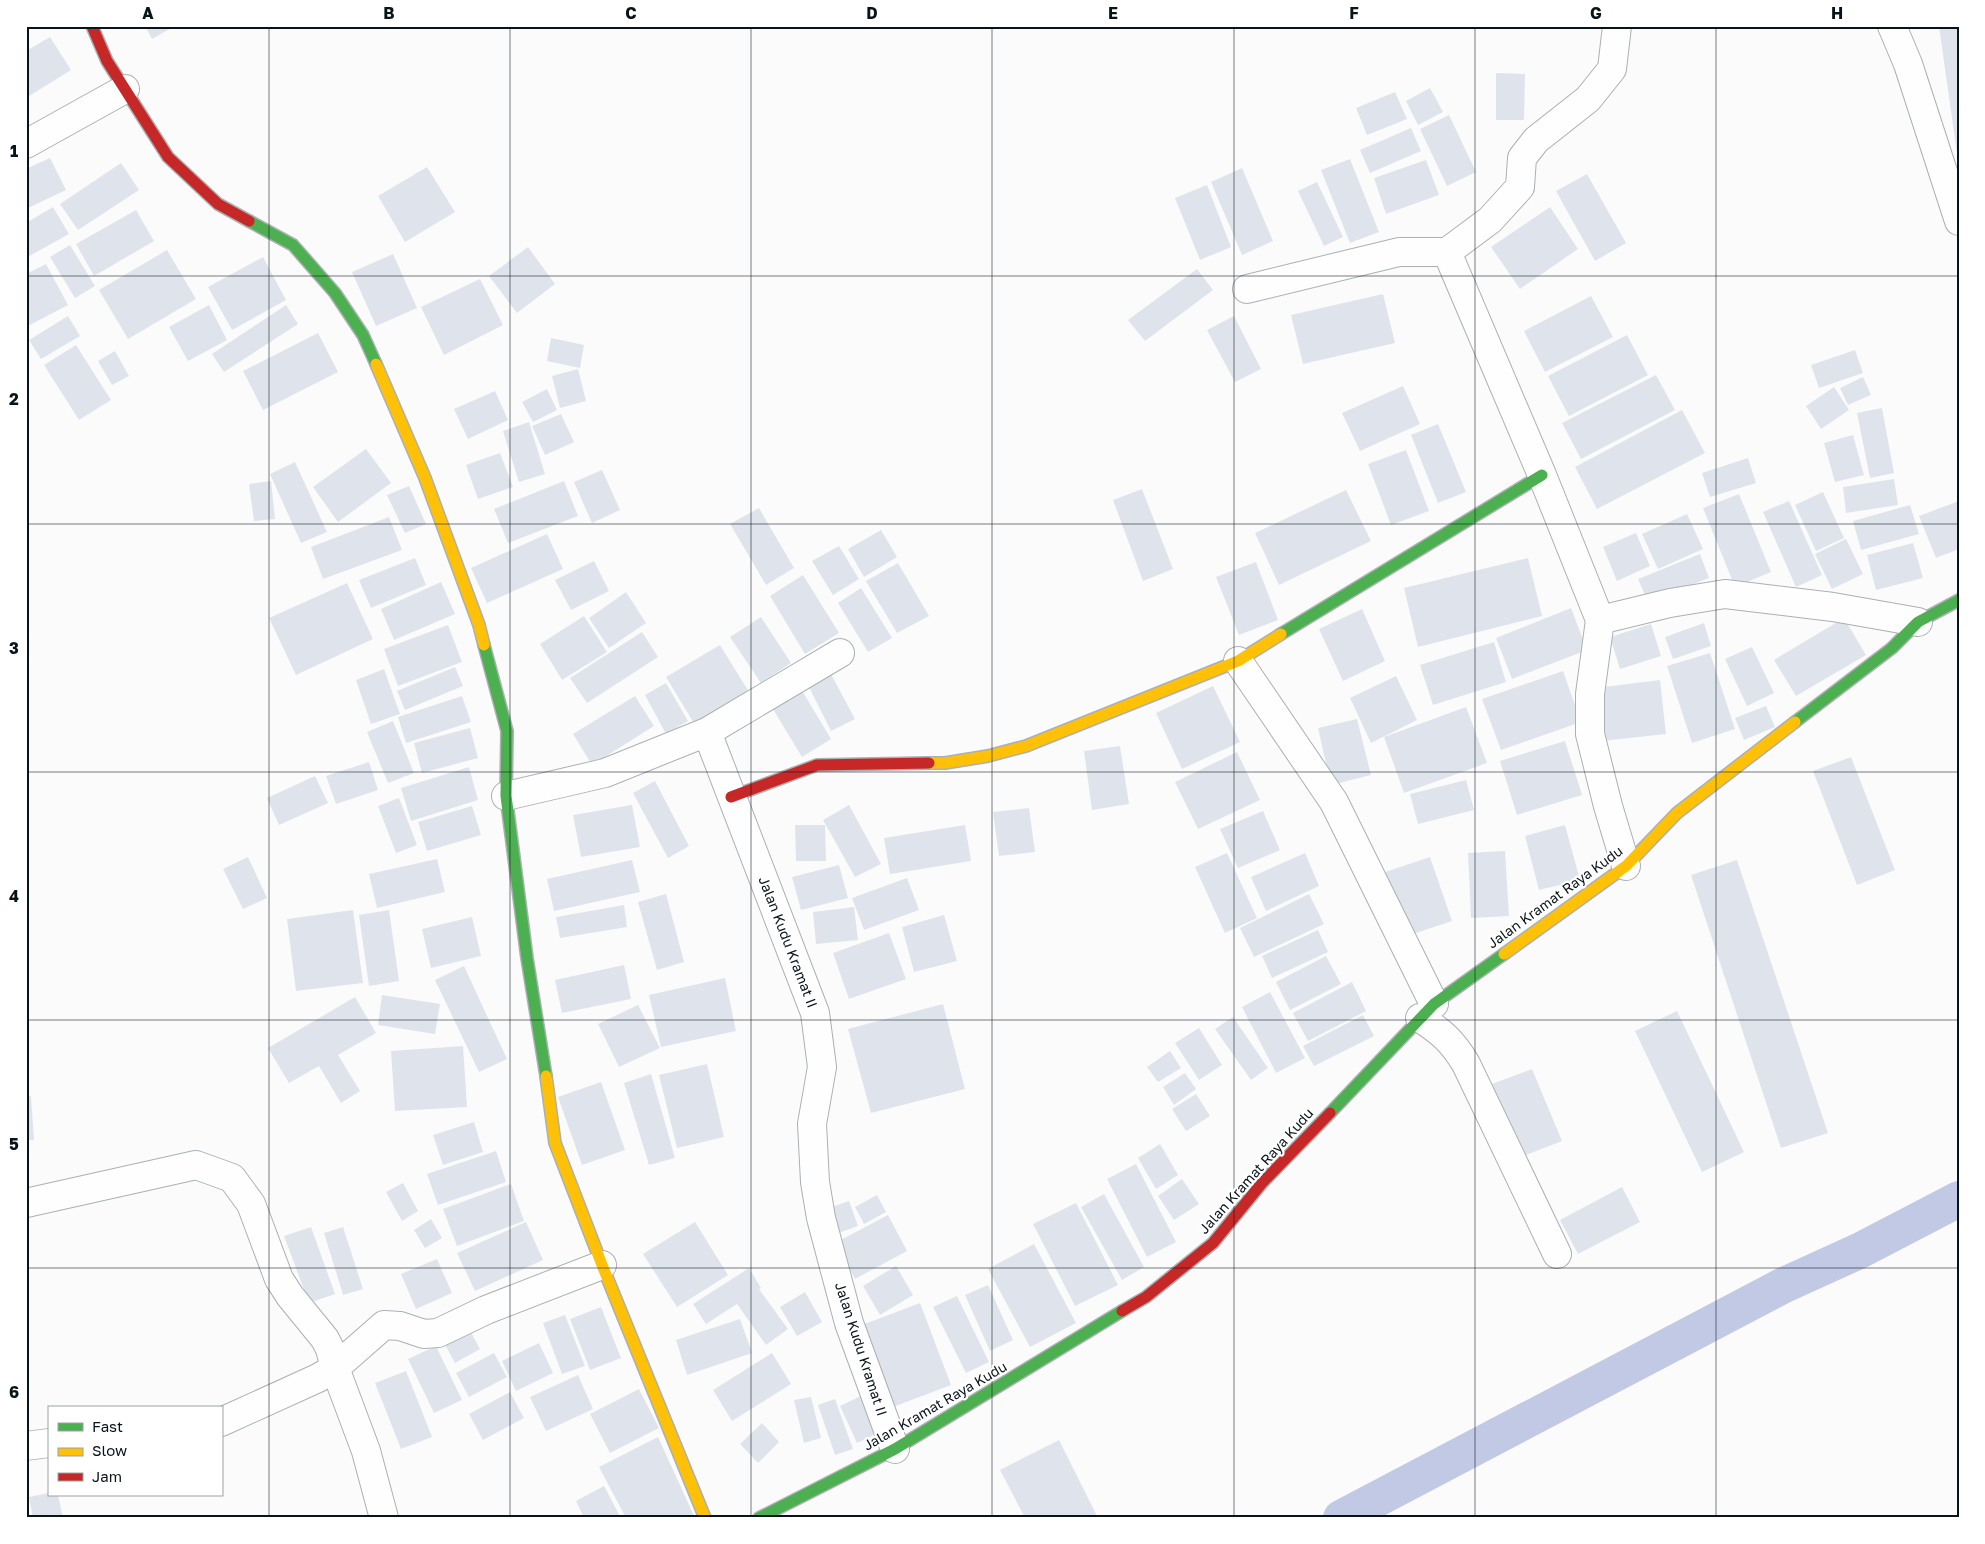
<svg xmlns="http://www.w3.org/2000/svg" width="1985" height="1544" font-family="'Golos Text',sans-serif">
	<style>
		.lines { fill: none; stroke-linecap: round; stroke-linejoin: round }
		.canal { stroke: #c2c9e5; stroke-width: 36 }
		.building { fill: #dfe4ec }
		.street-casing { stroke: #abb0b3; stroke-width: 30 }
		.fast-casing { stroke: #abb0b3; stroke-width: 14 }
		.slow-casing { stroke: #abb0b3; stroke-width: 14 }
		.jam-casing { stroke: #abb0b3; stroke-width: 14 }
		.street { stroke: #fefefe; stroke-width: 28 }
		.fast { stroke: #4caf50; stroke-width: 11 }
		.slow { stroke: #ffc107; stroke-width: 11 }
		.jam { stroke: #c62828; stroke-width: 11 }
		.grid { fill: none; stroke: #09141a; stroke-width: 1; stroke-opacity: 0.55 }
		.labels { text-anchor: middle; stroke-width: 4.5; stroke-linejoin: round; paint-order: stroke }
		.street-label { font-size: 14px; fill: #09141a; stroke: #fff }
		.neatline { fill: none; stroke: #09141a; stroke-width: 2 }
		.grid-label { font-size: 16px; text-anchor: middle; font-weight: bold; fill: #09141a }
	</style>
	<rect width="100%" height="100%" fill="#fbfbfb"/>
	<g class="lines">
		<path class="canal" d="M1341,1518L1784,1285L1859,1251L1959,1199"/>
	</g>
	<path class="building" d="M145,26H175L152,39Z
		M1939,26H1959V161H1958Z
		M50,37L71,70L26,98V51Z
		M1496,73L1525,74L1524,120H1496Z
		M1430,88L1443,112L1418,125L1406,101Z
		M1395,92L1407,119L1367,135L1356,108Z
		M1449,115L1476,172L1447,186L1420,129Z
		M1411,128L1421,151L1370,173L1360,150Z
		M50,158L66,190L26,209V169Z
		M1350,159L1379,232L1350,243L1321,170Z
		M1426,160L1439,195L1386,214L1374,178Z
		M121,163L139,190L78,230L60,204Z
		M427,167L455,212L405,242L378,196Z
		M1242,168L1273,241L1242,255L1211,182Z
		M1587,174L1626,243L1595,261L1556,191Z
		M1317,182L1343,237L1324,246L1298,191Z
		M1207,185L1231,247L1200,260L1175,198Z
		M53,207L69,234L26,258V223Z
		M1550,207L1578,249L1520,289L1491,247Z
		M136,210L154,241L94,276L76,244Z
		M70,245L95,286L75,298L50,257Z
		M528,247L555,284L517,313L489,276Z
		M167,250L196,299L128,339L99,290Z
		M393,254L417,308L376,326L352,272Z
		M263,257L286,300L232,330L208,287Z
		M46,264L68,305L26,327V274Z
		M1197,269L1213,290L1145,341L1128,320Z
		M480,279L503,325L444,355L421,307Z
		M1383,294L1395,343L1303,364L1291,315Z
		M1591,296L1613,337L1545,372L1524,331Z
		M209,305L227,340L188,361L169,327Z
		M286,305L298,324L224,372L212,354Z
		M68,316L80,336L41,359L29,340Z
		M1234,316L1261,369L1235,382L1207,330Z
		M318,333L338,372L263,410L243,371Z
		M1627,335L1648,375L1569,416L1548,376Z
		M551,338L584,345L580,368L547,361Z
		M76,345L111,400L79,420L44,365Z
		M1855,350L1863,373L1819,388L1811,365Z
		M115,351L129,376L112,385L98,361Z
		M578,369L586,401L560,408L552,376Z
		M1656,375L1675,410L1581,459L1562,423Z
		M1863,377L1871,395L1848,405L1840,388Z
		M1403,386L1420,424L1360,451L1342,413Z
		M1834,387L1849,410L1821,429L1806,406Z
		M547,389L557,410L533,422L522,402Z
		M495,391L508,420L468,439L454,409Z
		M1882,408L1894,473L1870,478L1857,413Z
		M1682,410L1705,453L1597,509L1575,467Z
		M561,414L574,442L545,455L532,426Z
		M529,422L545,474L519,482L503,431Z
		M1438,424L1466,492L1438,503L1411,435Z
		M1853,435L1864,475L1835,482L1824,443Z
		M366,449L391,483L338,522L313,487Z
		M1406,450L1429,511L1391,525L1368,464Z
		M500,453L513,487L478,499L466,465Z
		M1748,458L1756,483L1710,497L1702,473Z
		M295,462L327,532L301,543L270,474Z
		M602,470L620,510L592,523L574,482Z
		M1894,479L1898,505L1846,513L1843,487Z
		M271,481L275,519L254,521L249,484Z
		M564,481L578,516L508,543L494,509Z
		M409,486L426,524L405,533L387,495Z
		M1142,489L1173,569L1143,581L1113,500Z
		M1346,490L1371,541L1279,585L1255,533Z
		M1823,492L1844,538L1816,551L1795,505Z
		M1739,494L1771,572L1735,587L1703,508Z
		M1789,501L1822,575L1796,587L1763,512Z
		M1959,501V549L1936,558L1919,516Z
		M1910,505L1919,534L1861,550L1853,521Z
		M759,508L794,568L766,585L730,524Z
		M1687,514L1703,549L1658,569L1642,534Z
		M389,517L402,550L323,579L311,547Z
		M881,530L897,557L864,577L848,549Z
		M1636,533L1650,566L1617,581L1603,547Z
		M547,534L563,569L487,603L471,568Z
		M1846,539L1863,574L1832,589L1815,554Z
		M1913,543L1923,578L1876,590L1867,555Z
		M839,546L859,579L833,595L812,561Z
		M1700,554L1709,578L1648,602L1638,579Z
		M415,558L426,585L371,608L359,580Z
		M1528,558L1542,616L1418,647L1404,588Z
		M594,561L609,591L571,610L555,580Z
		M1256,562L1278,620L1239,635L1216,577Z
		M898,563L929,616L897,633L866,581Z
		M803,575L839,633L805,654L770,596Z
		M441,582L455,614L394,640L381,609Z
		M347,583L373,639L296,675L269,618Z
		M861,588L892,638L868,652L838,603Z
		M626,592L646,623L609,648L589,618Z
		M1571,608L1587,650L1512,679L1496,638Z
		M1362,609L1385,661L1343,681L1319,629Z
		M584,616L607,652L562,680L540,644Z
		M761,617L791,663L761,683L730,637Z
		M1844,618L1866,655L1796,696L1774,660Z
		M1704,623L1711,646L1673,659L1665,637Z
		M1651,624L1661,656L1620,669L1610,637Z
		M448,625L462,662L398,686L384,649Z
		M642,632L658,657L587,703L570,678Z
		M1494,642L1506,682L1433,705L1420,665Z
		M720,645L749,692L695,725L666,677Z
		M1752,647L1774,693L1747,706L1725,659Z
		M1710,653L1735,729L1692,743L1667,666Z
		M455,667L463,686L405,710L397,691Z
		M384,669L400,714L371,724L356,680Z
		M1563,671L1581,722L1501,750L1482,699Z
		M831,674L855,719L831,731L808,685Z
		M1396,676L1417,720L1371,743L1350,698Z
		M1660,680L1666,734L1602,741L1596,688Z
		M666,683L688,721L666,734L645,695Z
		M798,684L831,739L802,757L768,701Z
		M1213,686L1240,742L1182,769L1156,713Z
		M462,696L471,722L406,743L398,717Z
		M635,696L654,726L592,765L573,734Z
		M1766,706L1775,727L1744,740L1735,718Z
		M1466,707L1487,763L1404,793L1384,737Z
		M1357,719L1371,775L1331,785L1318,728Z
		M393,721L414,773L388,783L367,732Z
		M470,728L478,758L422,773L414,743Z
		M1565,741L1582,795L1517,815L1500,761Z
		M1120,746L1129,804L1092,810L1084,751Z
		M1237,752L1260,800L1198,829L1175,782Z
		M1851,757L1895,870L1857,885L1813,771Z
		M369,762L378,790L336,804L326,776Z
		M469,767L478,800L411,821L401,788Z
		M315,776L328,803L279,825L267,798Z
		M1466,780L1474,810L1418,824L1410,794Z
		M655,781L689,846L668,858L633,793Z
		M399,798L417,845L396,853L378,806Z
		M632,805L640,847L581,857L573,815Z
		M849,805L881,864L855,877L823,820Z
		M472,806L481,835L427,851L418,822Z
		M1029,808L1035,852L999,856L993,812Z
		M1263,811L1280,850L1238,868L1220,829Z
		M795,825H825L826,861H796Z
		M965,825L971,861L890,874L884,838Z
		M1565,825L1580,880L1539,890L1525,836Z
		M1505,851L1509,916L1471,918L1468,853Z
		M1227,853L1257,918L1225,933L1195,867Z
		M1305,853L1319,886L1266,911L1251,877Z
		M248,857L267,898L243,909L223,869Z
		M1430,857L1452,921L1407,936L1385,872Z
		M437,859L445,892L377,908L369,874Z
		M632,860L640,892L554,911L547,879Z
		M1737,860L1828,1133L1781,1148L1691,875Z
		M839,865L848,898L801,910L792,877Z
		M907,878L919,910L864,930L852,898Z
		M666,894L684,962L657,970L638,902Z
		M1309,894L1324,924L1254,957L1240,928Z
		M624,905L627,927L560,938L556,917Z
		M854,907L858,940L816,944L813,912Z
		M353,910L363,983L296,991L287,919Z
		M389,910L399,981L369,986L359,915Z
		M944,915L957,961L914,972L902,927Z
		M472,917L481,956L431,968L422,929Z
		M1318,930L1328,952L1272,978L1262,956Z
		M889,933L906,979L849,999L833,953Z
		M1326,956L1341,984L1290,1010L1276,982Z
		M624,965L631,999L562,1013L555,980Z
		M464,966L507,1059L479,1072L435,980Z
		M725,978L736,1031L661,1047L649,995Z
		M1352,982L1366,1011L1308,1041L1293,1013Z
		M1270,992L1305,1058L1276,1073L1242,1007Z
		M382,995L440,1004L435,1034L378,1025Z
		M355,997L376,1033L338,1055L360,1091L341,1103L319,1066L289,1083L268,1048Z
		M943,1004L965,1089L871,1113L848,1029Z
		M638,1005L660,1048L619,1067L598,1024Z
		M1677,1011L1744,1152L1702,1172L1635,1031Z
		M1363,1015L1374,1036L1314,1066L1303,1046Z
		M1233,1017L1268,1068L1251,1080L1215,1029Z
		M1199,1028L1222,1065L1199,1080L1175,1043Z
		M463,1046L467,1107L395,1111L391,1051Z
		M1170,1051L1181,1068L1158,1082L1147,1067Z
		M707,1064L724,1137L677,1148L659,1075Z
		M1532,1069L1562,1141L1521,1157L1492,1084Z
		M1185,1073L1196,1089L1174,1105L1163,1087Z
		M651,1074L675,1158L649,1165L624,1083Z
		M601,1082L625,1150L582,1165L558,1097Z
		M1196,1094L1210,1116L1186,1131L1172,1109Z
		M31,1096L34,1140H26V1097Z
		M474,1122L483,1152L443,1165L433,1135Z
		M1160,1144L1178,1175L1156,1189L1138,1158Z
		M496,1151L506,1182L438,1205L427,1174Z
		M1136,1164L1176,1242L1147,1257L1107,1179Z
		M1182,1179L1199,1204L1174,1220L1158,1196Z
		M403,1183L418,1211L402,1221L386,1192Z
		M511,1184L524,1221L457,1246L443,1209Z
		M1622,1187L1640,1222L1578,1254L1560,1220Z
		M1104,1194L1144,1267L1122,1280L1081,1207Z
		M877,1195L886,1212L864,1224L855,1207Z
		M849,1201L858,1226L833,1235L823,1210Z
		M1076,1203L1118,1285L1075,1306L1033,1224Z
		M888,1215L907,1251L855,1279L835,1243Z
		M431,1219L442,1238L425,1248L414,1230Z
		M526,1222L543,1260L475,1291L457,1253Z
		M695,1222L728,1275L677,1307L643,1254Z
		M311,1227L335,1294L309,1303L284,1236Z
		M343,1227L363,1289L343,1295L324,1233Z
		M1034,1244L1076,1323L1030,1347L988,1269Z
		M437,1259L452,1293L416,1309L401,1274Z
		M896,1266L913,1295L880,1315L863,1286Z
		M749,1268L761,1288L759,1289L788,1329L766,1345L737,1304L706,1324L693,1304Z
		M988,1285L1013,1340L990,1351L965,1295Z
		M805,1292L822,1322L797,1336L780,1307Z
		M957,1296L989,1362L966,1373L933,1307Z
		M920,1303L951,1385L885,1410L854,1328Z
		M601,1307L621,1358L590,1370L570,1319Z
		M565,1315L585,1366L562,1374L543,1323Z
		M740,1319L752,1353L687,1375L676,1340Z
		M467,1325L480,1349L455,1363L442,1339Z
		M539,1343L553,1373L516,1391L502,1361Z
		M436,1346L462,1400L434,1413L408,1359Z
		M494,1353L507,1377L469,1397L456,1373Z
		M772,1353L791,1384L732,1421L713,1390Z
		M406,1371L432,1437L401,1449L375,1383Z
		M578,1375L593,1409L546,1431L530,1397Z
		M639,1389L659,1428L610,1453L590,1414Z
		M510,1392L524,1418L483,1440L469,1414Z
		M865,1394L883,1431L857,1443L840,1406Z
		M811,1397L821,1438L804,1443L794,1400Z
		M835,1399L853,1449L835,1455L818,1405Z
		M762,1423L779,1442L758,1463L740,1444Z
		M658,1437L695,1518H626L599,1467Z
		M1059,1440L1098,1518H1025L1000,1470Z
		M604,1486L621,1518H584L576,1501Z
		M49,1493V1495H58L63,1518H33L29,1497Z"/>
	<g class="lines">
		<defs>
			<path id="street" d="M1892,26L1908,64L1959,221
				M26,144L125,89
				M1447,252L1542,475L1600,620L1670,603L1725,594L1833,607L1918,622
				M1247,289L1399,252H1447L1490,220L1520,187L1522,158L1536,140L1588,99L1612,69L1617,26
				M1600,620L1590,694V734L1608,806L1626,866
				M1238,661L1334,802L1434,1004
				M707,732L815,1013L822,1067L812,1124L815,1182L821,1218L849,1323L895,1449
				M506,796L605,773L707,732L840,653
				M1420,1018C1442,1032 1453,1042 1466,1064L1557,1254
				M26,1203L196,1165L232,1178L251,1204L279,1279L290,1296L325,1339L330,1349L335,1368L384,1325L400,1326L424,1334L438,1333L486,1310L602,1265
				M221,1422L318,1378L335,1368L366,1451L384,1518
				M26,1446L49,1443"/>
			<path id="fast" d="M249,221L293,245L335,293L363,335L376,364
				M1281,634L1542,475
				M484,645L507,731L506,796L527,958L546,1076
				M1795,722L1892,648L1918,622L1959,600
				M1330,1113L1434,1004L1504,954
				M759,1518L895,1449L1122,1311"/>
			<path id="slow" d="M376,364L425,478L479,625L484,645
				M929,763H945L988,756L1026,746L1238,661L1281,634
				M1504,954L1626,866L1677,813L1795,722
				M546,1076L555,1143L602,1265L705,1518"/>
			<path id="jam" d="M92,26L107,61L168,157L218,204L249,221
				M731,797L817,765L929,763
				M1122,1311L1146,1297L1213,1243L1262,1183L1330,1113"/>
		</defs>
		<use href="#street" class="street-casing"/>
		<use href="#fast" class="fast-casing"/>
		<use href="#slow" class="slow-casing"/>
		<use href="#jam" class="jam-casing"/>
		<use href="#street" class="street"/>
		<use href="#fast" class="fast"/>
		<use href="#slow" class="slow"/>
		<use href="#jam" class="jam"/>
	</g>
	<path class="grid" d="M269,26V1518M510,26V1518M751,26V1518M992,26V1518M1234,26V1518M1475,26V1518M1716,26V1518M26,276H1959M26,524H1959M26,772H1959M26,1020H1959M26,1268H1959"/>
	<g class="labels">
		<g class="street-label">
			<text transform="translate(1555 897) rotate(-36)" y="5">Jalan Kramat Raya Kudu</text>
			<text transform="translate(788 942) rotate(69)" y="5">Jalan Kudu Kramat II</text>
			<text transform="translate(1256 1171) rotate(-48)" y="5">Jalan Kramat Raya Kudu</text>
			<text transform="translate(861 1349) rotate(72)" y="5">Jalan Kudu Kramat II</text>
			<text transform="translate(935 1406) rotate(-30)" y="5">Jalan Kramat Raya Kudu</text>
		</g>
	</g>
	<rect width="1985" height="1544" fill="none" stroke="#ffffff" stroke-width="55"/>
	<rect x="48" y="1406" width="175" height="90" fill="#ffffff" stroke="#9da1a3"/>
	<rect x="58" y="1423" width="25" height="8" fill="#4caf50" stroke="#9da1a3"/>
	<text x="92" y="1432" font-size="15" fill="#09141a">Fast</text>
	<rect x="58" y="1448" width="25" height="8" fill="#ffc107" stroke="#9da1a3"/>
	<text x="92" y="1456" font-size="15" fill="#09141a">Slow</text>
	<rect x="58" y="1473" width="25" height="8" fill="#c62828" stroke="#9da1a3"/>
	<text x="92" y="1482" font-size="15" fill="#09141a">Jam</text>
	<rect x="28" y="28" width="1930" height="1488" class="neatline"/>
	<g class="grid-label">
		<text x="148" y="19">A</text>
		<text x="389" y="19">B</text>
		<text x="631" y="19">C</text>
		<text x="872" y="19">D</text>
		<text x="1113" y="19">E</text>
		<text x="1354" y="19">F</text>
		<text x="1596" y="19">G</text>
		<text x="1837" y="19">H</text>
		<text x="14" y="157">1</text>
		<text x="14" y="405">2</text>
		<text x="14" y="654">3</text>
		<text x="14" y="902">4</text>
		<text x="14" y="1150">5</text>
		<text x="14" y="1398">6</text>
	</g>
</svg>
